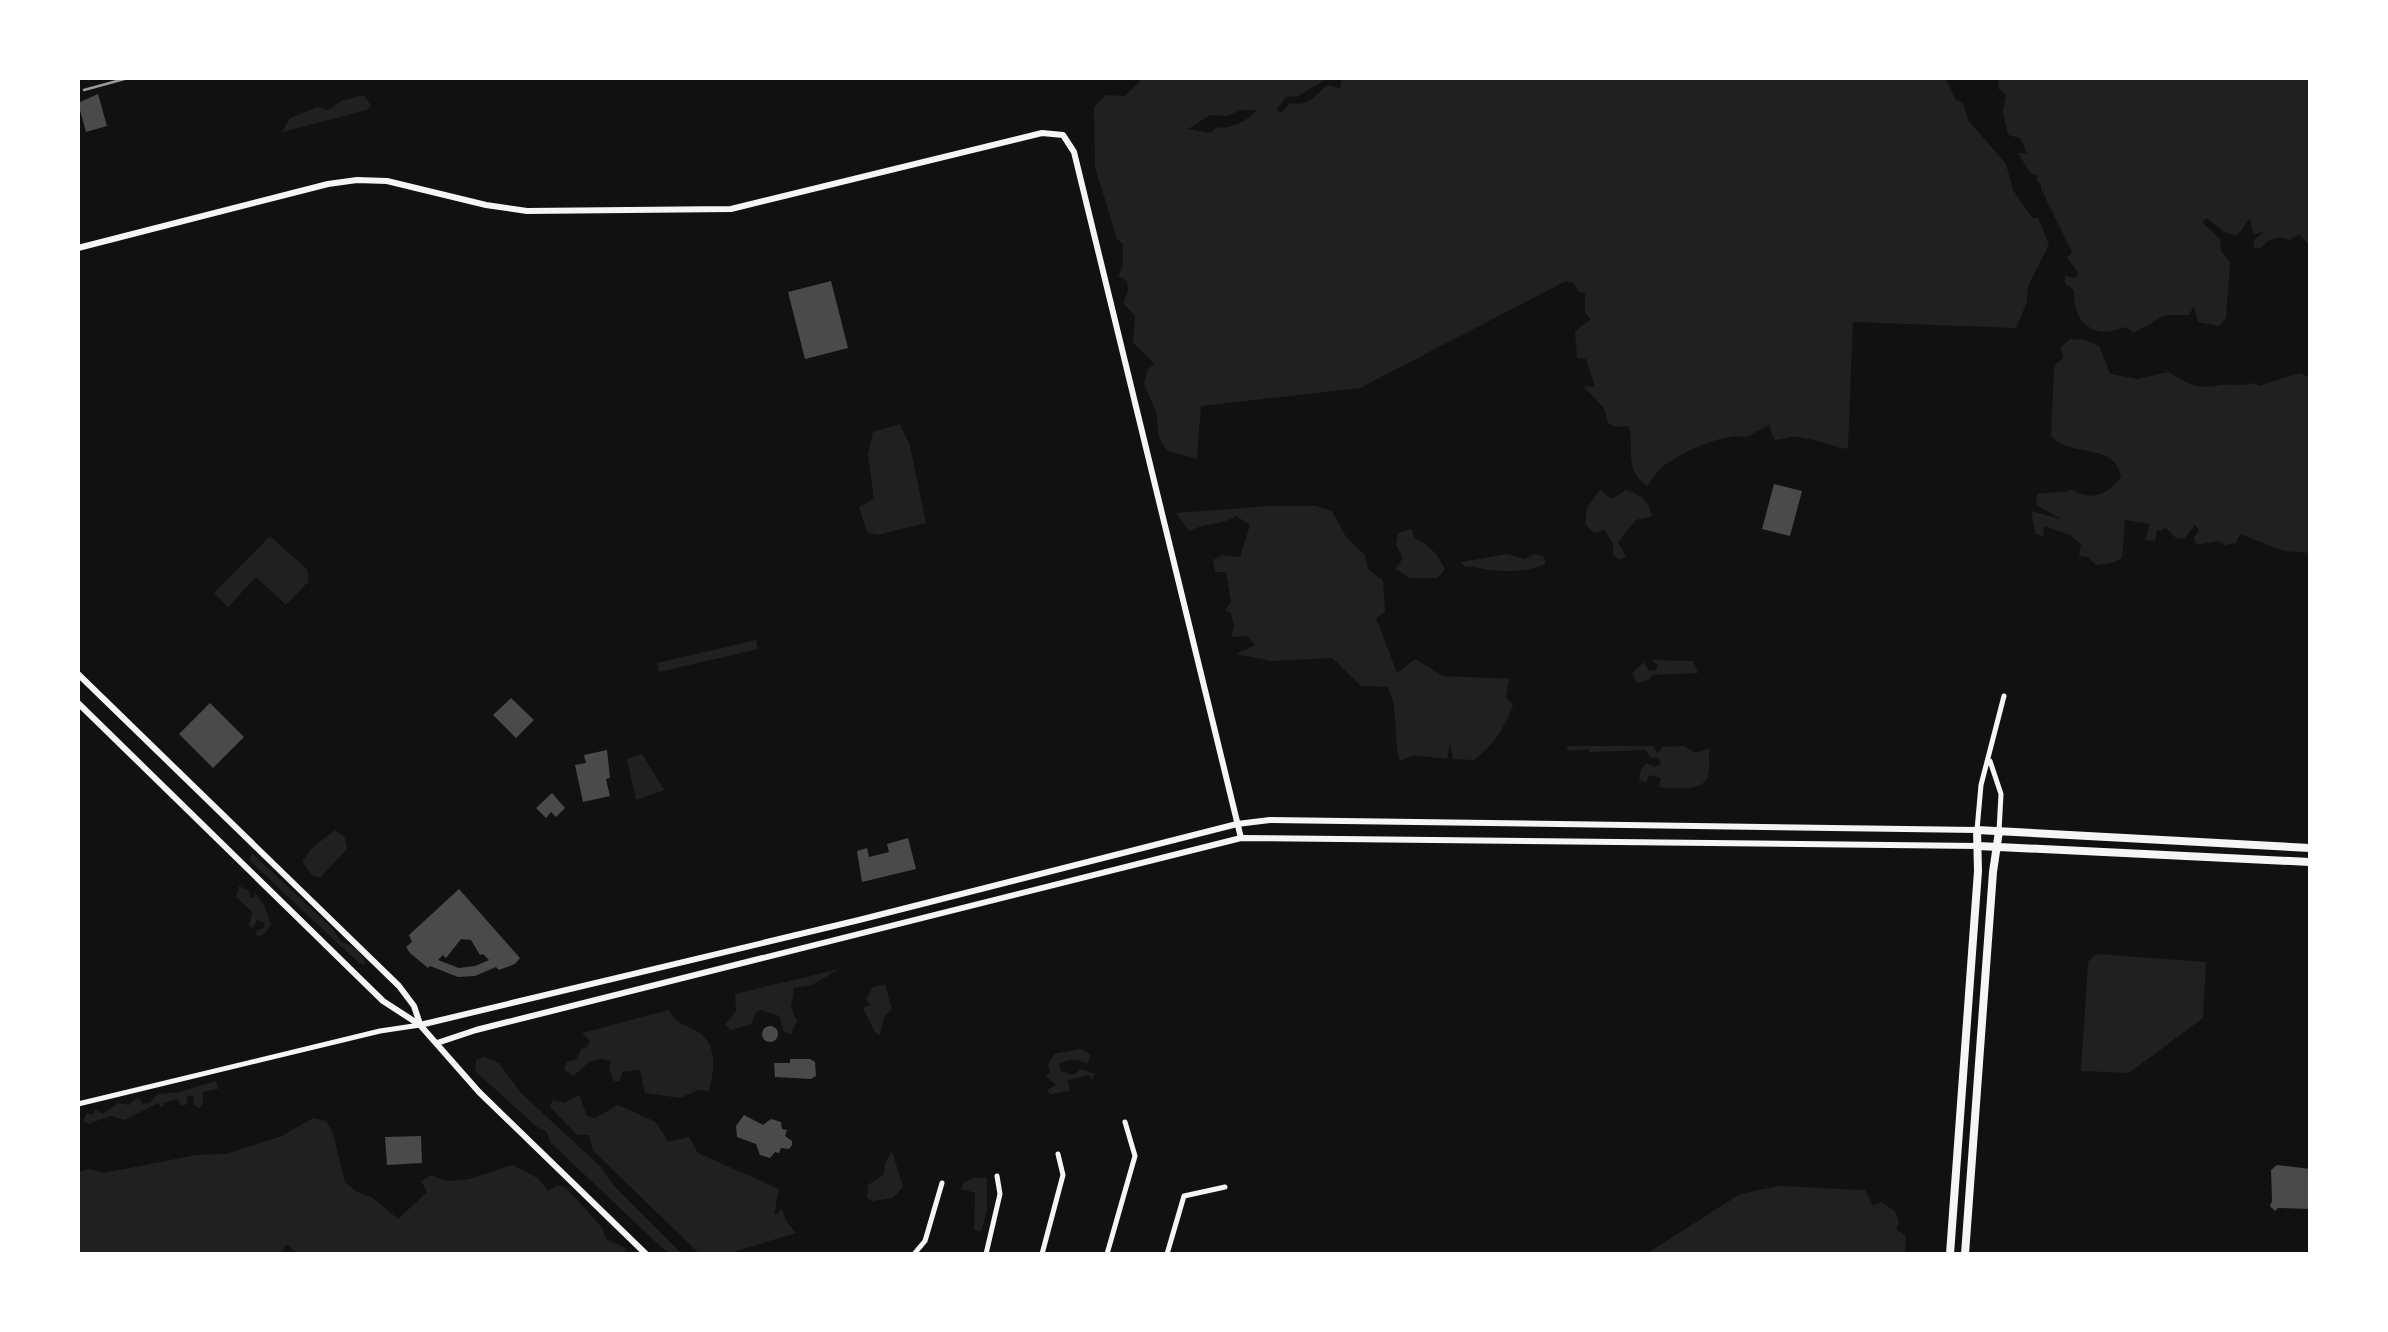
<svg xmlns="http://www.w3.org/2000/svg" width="2388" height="1332" font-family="'DM Sans',sans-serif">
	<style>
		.green { fill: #202020; fill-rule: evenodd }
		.building { fill: #4a4a4a; fill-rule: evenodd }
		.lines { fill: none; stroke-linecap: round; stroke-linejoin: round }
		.minor { stroke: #f5f5f5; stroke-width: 5 }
		.tertiary { stroke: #f5f5f5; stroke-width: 6 }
		.secondary { stroke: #f5f5f5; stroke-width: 6 }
		.primary { stroke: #f5f5f5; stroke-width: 8 }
		.rail { stroke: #9a9a9a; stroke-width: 2.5 }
	</style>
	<rect width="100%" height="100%" fill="#111"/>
	<path class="green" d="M1139,78H1328L1298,96L1286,97L1276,110L1281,113L1290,103C1307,107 1315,96 1327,85L1340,88L1342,78H1945L1956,100L1963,103L1968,120L2006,164L2013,190L2032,218H2038L2049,245L2028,286L2027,302L2016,328L1853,322L1848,447L1842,449C1835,445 1798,435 1791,437C1785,438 1780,441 1774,439L1769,425L1746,437C1724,432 1681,453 1662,467C1656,471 1652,480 1647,486C1624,470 1634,450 1629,426L1616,427L1608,423L1604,408L1583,386L1595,387L1586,359L1577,358L1575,331L1591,319L1585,313V293L1578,292L1574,283L1566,281L1360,388L1201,406L1197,459L1167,451L1159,437L1156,412L1144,384L1147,371L1154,363L1133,343L1135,316L1123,303L1128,291L1127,281L1118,276L1123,266V244L1117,239L1095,167L1094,107L1106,95L1125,96L1140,81ZM1241,110H1256C1250,120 1229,130 1217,127L1210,133L1188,129L1210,115L1227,116Z
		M1998,78H2310V241L2307,243L2299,234L2290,240C2275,236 2270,238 2260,249L2253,247L2255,239L2264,232L2253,234L2250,218L2237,236L2224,232L2207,218L2202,222L2220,239L2221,251L2230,262L2226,318L2219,326L2198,322L2194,306L2189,315H2165L2134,333L2125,327C2094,341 2072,322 2074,290L2065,283V276L2075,278L2078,272L2067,258L2072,252L2041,189V184L2036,181L2038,175L2031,174L2018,153H2027L2020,138L2008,135L2003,112L2006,94L1999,89Z
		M364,95L371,106L367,110L282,132L290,118L317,107L328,110L341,101Z
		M2070,339L2085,340L2099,346L2110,374L2137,379L2168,372C2192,385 2194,390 2221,385C2232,383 2240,387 2253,383L2259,386L2299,373L2310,377V553L2284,551L2240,534L2236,543L2225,545L2218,541L2197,545L2194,538L2199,530L2195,525L2185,538L2177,539L2166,528L2157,531L2155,541L2145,540L2150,524L2125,520L2122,558L2112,563L2096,565L2087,557L2079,556L2081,544L2070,535L2044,526L2043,537L2035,533L2031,511L2063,520L2036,505L2037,494C2050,491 2059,494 2072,490C2092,501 2108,495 2121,477C2115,441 2071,459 2051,436L2054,366L2063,358L2061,347Z
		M900,424L910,446L926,523L877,535L867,532L859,507L874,499L868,454L873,432Z
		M1600,490L1612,499L1626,490C1641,495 1649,500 1652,516L1636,520L1618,542L1626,556L1620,560L1613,555V543L1604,530L1594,533L1585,524L1587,507Z
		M1270,506H1316L1332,511L1346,537L1365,555L1368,569L1383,581L1385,612L1376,618L1397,673L1415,659L1443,676L1515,679H1509L1506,697L1513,705C1504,729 1494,744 1474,760L1453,759L1450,744L1447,759L1413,755L1400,761C1392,736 1400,707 1387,687L1361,686L1332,658L1271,661L1236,654L1255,645L1247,636L1231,637L1234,626L1231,613L1225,610L1231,602L1226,572H1215L1213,560L1222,555L1240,557L1250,525L1236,516C1224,525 1204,523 1189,531L1176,513Z
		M1411,529L1415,538C1429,545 1439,555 1445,570L1437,578H1410L1395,569L1403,558L1396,545L1398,533Z
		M270,536L308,570V582L286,605L256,577L228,607L214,593Z
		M1507,554L1524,559L1535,554L1543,556L1546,563C1533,572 1506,572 1489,570C1480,569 1475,566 1465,567L1461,562Z
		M756,640L758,649L659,672L657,663Z
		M1652,660L1693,661L1698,673L1652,675L1649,680L1637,683L1632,673L1644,662L1649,671L1656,670L1658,666Z
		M1566,746H1653L1658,754L1662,747L1684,746L1696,753L1710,748C1707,758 1712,771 1706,780C1698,792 1671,788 1659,787L1661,778L1649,775L1646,783L1639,780L1641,769L1646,763L1655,767L1661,764L1658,758L1650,757L1646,750L1590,752L1588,749L1569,751Z
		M642,754L664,790L636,800L627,759Z
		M335,830L345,838L347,849L320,878L312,875L302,861L312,848Z
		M252,853L333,929L341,942C351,944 365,953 365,965L359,963L249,860Z
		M239,886L249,891L250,897L254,898L255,892L264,905L271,925L263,935L257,936L256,931L265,927L264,922L257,920L253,928L249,926L252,912L236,897Z
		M2096,954L2206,962L2203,1018L2129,1073L2081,1071L2088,962Z
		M839,969L812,985L794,988L791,1008L797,1021L791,1034L784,1032L779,1016L761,1010L756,1012L751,1024L731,1030L725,1025L736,1011L735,994Z
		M885,984L892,1009L884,1017L880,1035L875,1032L863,1008L870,1005L866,999L873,987Z
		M669,1010C676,1024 682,1023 695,1030C719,1042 714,1070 709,1091L698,1090L680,1098L645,1093L640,1070L622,1072L620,1081H614L609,1068L611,1061C588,1055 587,1066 573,1076L564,1070L567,1062L577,1059L581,1049L586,1048L590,1041L582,1033Z
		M1080,1049L1091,1055L1087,1064C1077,1058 1070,1059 1059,1064L1061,1071L1073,1075L1081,1069L1095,1074L1091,1080L1089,1075L1068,1080L1070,1091L1050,1094L1047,1090L1056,1085L1046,1076L1050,1072L1048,1065L1054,1054Z
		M484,1057L499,1063L521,1093L601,1167L615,1187L682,1254H670L660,1246L550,1142L547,1132L537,1127L475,1071L476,1060Z
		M216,1081L218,1089L203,1092V1103L199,1109L193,1104L194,1095L186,1097L188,1104L181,1106L178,1099L164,1103L162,1108L158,1103L125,1120L111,1116L88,1124L83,1121L87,1113L93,1115L95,1109L103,1114L118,1103L129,1105L138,1097L143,1104L149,1103L158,1094L179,1092Z
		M579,1095L587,1116L595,1118L618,1105L656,1122L668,1142L689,1137L698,1153L779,1189L774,1215L782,1209L786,1221L796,1233L727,1254H700L593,1151L589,1135H577L550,1107L553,1100L564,1103Z
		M313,1118L326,1121L333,1133L345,1182L355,1191L373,1198L398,1219L427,1192L421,1181L431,1175C457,1190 486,1172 513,1165L539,1179L548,1191L557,1185L566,1188L602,1227L606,1239L626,1248L624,1254H298L286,1244L281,1254H78V1172L89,1169L104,1173L196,1155L226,1154L282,1136Z
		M892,1151L903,1187L893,1198L872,1201L867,1198L868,1185L884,1174L885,1163Z
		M975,1177L987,1178V1211L981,1231L974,1230L975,1193L961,1189L964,1182Z
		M1778,1186L1865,1190L1873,1206L1881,1202L1895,1211L1899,1222L1896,1229L1906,1236L1905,1254H1646L1740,1194Z"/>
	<path class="building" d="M98,94L107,126L86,132L78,103Z
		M831,281L848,348L805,359L788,292Z
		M1774,484L1802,491L1790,536L1762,529Z
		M511,698L534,720L516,738L493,715Z
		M210,703L244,737L213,768L179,734Z
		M607,750L610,778L606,779L610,796L583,802L575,765L586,763L584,755Z
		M552,793L565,808L556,817L551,812L546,818L536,808Z
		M908,838L916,869L862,882L857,851L867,848L869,857L889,852L887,844Z
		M459,889L520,958L515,964L499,970L496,967L475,976L458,977L430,966L428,968L410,953L406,947L412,942L409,935ZM461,939L471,940L480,955L483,954L489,960L475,966L459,968L438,960L443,955L446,958Z
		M762 1034a8 8 0 1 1 16 0a8 8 0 1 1-16 0Z
		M790,1059H810L815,1062L816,1076L811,1079L775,1077L774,1063H790Z
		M744,1115L763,1125L771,1119L781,1122L782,1129L787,1130L785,1136L792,1141V1145L789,1149L781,1148L779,1153L775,1152L770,1158L760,1155L756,1144L737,1137L736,1126Z
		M421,1136L422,1163L387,1165L385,1137Z
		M2277,1165L2310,1169V1209L2278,1208L2275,1211L2270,1206L2272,1201L2271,1170Z"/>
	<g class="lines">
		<path class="minor" d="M1990,761L2001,794L1999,831
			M1977,830L1981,785L2004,696
			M78,1104L380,1031L420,1025
			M914,1254L925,1241L942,1183
			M986,1254L1000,1194L997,1176
			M1042,1254L1063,1175L1058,1154
			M1107,1254L1135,1156L1125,1122
			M1167,1254L1184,1196L1225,1187"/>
		<path class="tertiary" d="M78,248L328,184L357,180L387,181L486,205L527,211L731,209L1042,133L1063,135L1074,152L1241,838"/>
		<path class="secondary" d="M78,674L399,986L414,1006L420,1024
			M78,703L383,1001L420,1025L479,1092L646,1254
			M420,1025L859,920L1237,824L1270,820L1977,830
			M437,1043L476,1030L1241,838L1978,846"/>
		<path class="primary" d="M1978,846L2310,862
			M1950,1254L1978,871L1977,830L2310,848
			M1965,1254L1993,872L1999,831"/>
		<path class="rail" d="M84,90L128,78"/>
	</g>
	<rect width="2388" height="1332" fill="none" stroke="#ffffff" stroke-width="160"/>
</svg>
